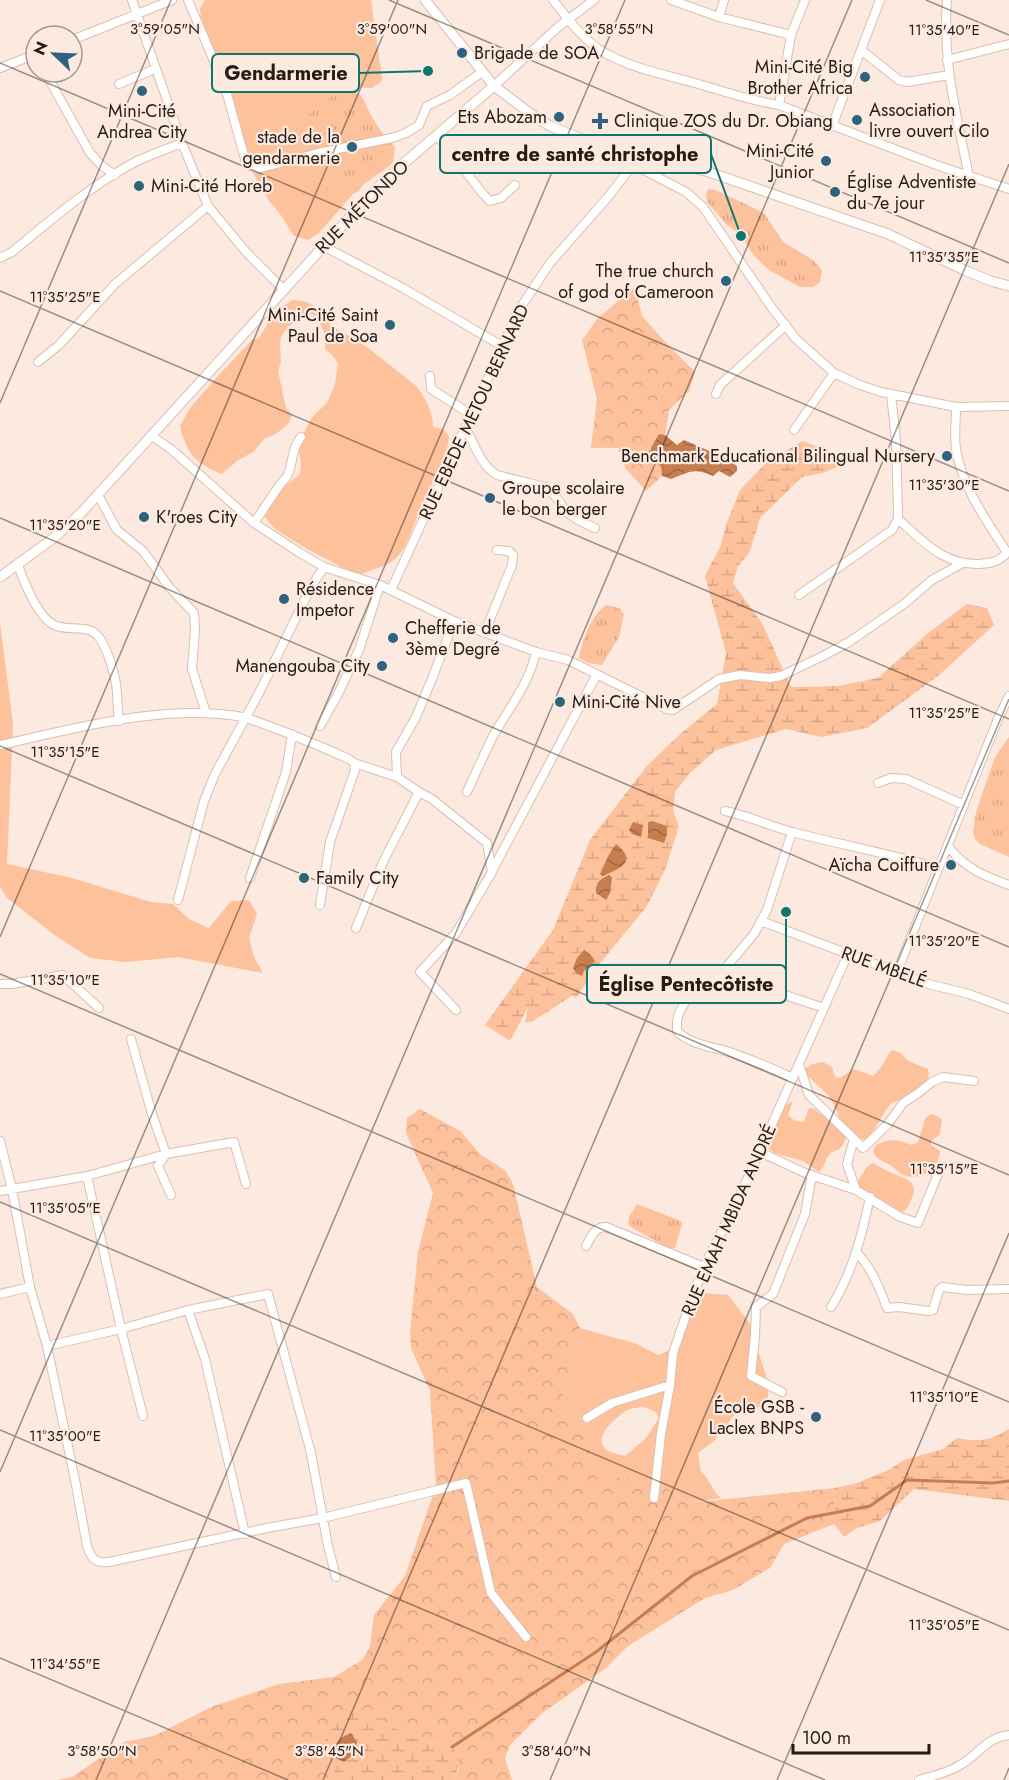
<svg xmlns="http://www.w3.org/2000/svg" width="1009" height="1780" font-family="Jost,sans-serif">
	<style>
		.grass { fill: #fdc19c; fill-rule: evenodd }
		.forest { fill: url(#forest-crowns) }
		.wetland { fill: url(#wetland-marsh) }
		.park { fill: url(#park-tufts) }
		.water { fill: url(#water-waves) }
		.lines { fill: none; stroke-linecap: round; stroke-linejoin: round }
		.stream { stroke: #c67e51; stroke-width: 3 }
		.minor-casing { stroke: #dbbfae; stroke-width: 10 }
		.tertiary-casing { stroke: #dbbfae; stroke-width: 11 }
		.minor { stroke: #fff; stroke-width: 8 }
		.tertiary { stroke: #fff; stroke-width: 9 }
		.ticks { fill: none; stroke: #261c16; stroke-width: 1.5; stroke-opacity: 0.45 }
		.poi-dot { fill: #2d637e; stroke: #fceae0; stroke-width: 2 }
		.labels { text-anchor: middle; stroke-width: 4.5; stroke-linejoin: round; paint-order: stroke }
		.poi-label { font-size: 18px; fill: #261c16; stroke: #fceae0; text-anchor: start }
		.street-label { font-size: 18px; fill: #261c16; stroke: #fceae0 }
		.ticks-label { font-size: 15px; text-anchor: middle; fill: #261c16; stroke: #fceae0; stroke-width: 4.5; stroke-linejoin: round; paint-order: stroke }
		.leader { fill: none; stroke: #0f766e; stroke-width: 2 }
		.callout-dot { fill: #0f766e; stroke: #fceae0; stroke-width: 2 }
		.callout { fill: #fceae0; stroke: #0f766e; stroke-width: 2 }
		.callout-label { font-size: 20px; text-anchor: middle; font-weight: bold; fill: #261c16 }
	</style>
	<defs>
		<pattern id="forest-crowns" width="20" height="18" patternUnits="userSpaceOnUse" patternTransform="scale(1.5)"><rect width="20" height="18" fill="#fdc19c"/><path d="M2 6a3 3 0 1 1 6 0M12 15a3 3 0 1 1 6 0" fill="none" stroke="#d9a586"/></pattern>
		<pattern id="wetland-marsh" width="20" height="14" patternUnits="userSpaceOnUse" patternTransform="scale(1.5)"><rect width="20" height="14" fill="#fdc19c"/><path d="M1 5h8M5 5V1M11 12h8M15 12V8" fill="none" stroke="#d9a586"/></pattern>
		<pattern id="park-tufts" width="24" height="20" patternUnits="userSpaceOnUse" patternTransform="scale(1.5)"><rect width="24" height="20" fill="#fdc19c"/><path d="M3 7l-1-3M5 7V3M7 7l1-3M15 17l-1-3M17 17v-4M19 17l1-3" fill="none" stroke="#d9a586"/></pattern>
		<pattern id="water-waves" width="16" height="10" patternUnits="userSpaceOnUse" patternTransform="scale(1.5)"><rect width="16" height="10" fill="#c67e51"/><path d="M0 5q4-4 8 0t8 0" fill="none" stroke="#a16642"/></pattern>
	</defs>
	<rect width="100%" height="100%" fill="#fceae0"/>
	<path class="grass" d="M205,0H371L382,78L381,82L372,88L344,87L301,120C298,137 317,168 330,178C338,184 347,187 353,194L319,233L308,240L294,236L280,214L269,201L243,155L226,76L208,38L201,18L200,8Z
		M292,300L302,301L311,304L319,311L332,326L367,347L415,385C425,396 433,412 433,427L443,429L449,436C447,461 432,482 422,505C416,518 408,545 399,555C387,569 373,567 359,576L307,549L275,529L262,514L259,505L276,494L300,474L301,464L298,444L312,417L327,403L335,384L338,363L332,355L325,349C326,335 323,324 312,314L303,316L288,327L282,335L280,343L281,362L278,371L286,408L292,415L288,424L281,430L274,435L265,438L253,452L237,461L222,474C196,464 186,453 180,426L190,408L217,377L252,340L259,338L275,312Z
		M0,624L13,724L7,864L72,878L151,902L173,904L189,919L209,928L231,901L249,900L257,914L249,938L254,957L263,973L178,957L126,962L90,958L56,936L7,898L0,887Z
		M892,1050L901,1053L908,1061L928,1069L929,1074L922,1097C919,1098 916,1100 913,1101C904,1102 898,1097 890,1105C882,1113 875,1134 866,1140C835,1130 843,1114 827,1094C819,1086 810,1079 803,1070L813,1064L823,1062L832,1067L835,1077L840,1078L854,1069L873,1076C881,1070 885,1058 892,1050Z
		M793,1101L788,1115L795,1121L804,1122L809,1108H813C825,1118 836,1124 846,1136C842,1155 833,1147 827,1158C824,1164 824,1167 819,1172L803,1161L774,1153L769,1148C770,1134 779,1105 793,1101Z
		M933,1114L942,1119L940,1134L931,1141V1145L940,1151C939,1171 917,1183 900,1173C896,1170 893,1166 888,1164C881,1160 877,1160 873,1152L875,1146C888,1138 898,1139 912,1145L918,1142L925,1119L927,1116Z
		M873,1163C879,1166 884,1170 890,1172C904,1179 921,1180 911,1200C908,1207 906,1211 899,1214L854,1186L867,1167Z
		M701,1293L728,1295L749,1322L768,1382V1399L756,1409L746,1407L737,1411L713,1442L698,1453L701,1472C711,1480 711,1490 721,1498L687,1503L663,1485L616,1477L591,1458L589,1444L562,1398L580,1328L637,1344L658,1355L679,1346ZM644,1407L656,1412L659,1418L646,1438L625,1456C618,1454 608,1453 604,1447C593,1436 620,1413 630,1409C635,1408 640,1407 644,1407Z"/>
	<path class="forest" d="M635,287L642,316L668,345L695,372L689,391L669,410L665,435L659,434L651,457L661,467L662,476L646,491L626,469L618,448H591L597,399L582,340L598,318Z
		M420,1109L460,1131L480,1154L506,1171L513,1184L537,1287L573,1314L580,1328L562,1398L589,1444L591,1458L616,1477L663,1485L687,1503L835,1488L834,1524L784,1544L770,1568L733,1590L705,1598L628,1646L606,1668L541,1714L510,1745L505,1758L512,1780H454L459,1769L452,1747L408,1737L377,1716L324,1748L338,1780H57L72,1777L124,1742L154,1736L211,1707L279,1684L334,1677L362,1660L370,1647L374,1615L405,1576L436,1486L430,1391L411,1348L410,1332L418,1252L433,1193L406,1133L407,1118Z"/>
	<path class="wetland" d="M802,441L848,458L840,466L822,473L802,477L760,518L750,552L738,566L733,583L762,623L791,687L838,686L878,678L928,633L967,604L987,608L994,625L938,676L867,728L821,737L786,729L716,750L690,773L675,792L673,811L679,826L665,870L647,906L597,967L576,998L573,995L533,1021L525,1023L528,1007L510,1041L485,1025L553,930L590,840L646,767L678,736L717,704L726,653L705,576L721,545L726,525L740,490L764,465Z
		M1009,1429V1501L914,1489L880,1521L857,1528L844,1537L834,1524L835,1488L854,1484L889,1470L904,1460L943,1449L957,1438C979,1442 990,1441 1009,1429Z
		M348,1711L377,1716L408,1737L452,1747C461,1757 459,1768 454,1780H338L324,1748L326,1734L342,1714Z"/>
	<path class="park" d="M344,87C363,90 364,102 372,117C378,128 386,138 395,147L393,162L388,167L363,185L359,191L353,194C347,187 338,184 330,178C317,168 297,137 301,120Z
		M708,189L716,190L764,213L783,242L813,260L822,270L820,282L813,287H800L769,270L754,256L739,233L728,226L707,202L706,195Z
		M606,605L619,608L624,614L619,637L602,665L588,663L579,658C582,641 591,615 606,605Z
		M1009,737V857L980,844L975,839L973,832L976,812L995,757Z
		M637,1204L681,1221L682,1224L675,1248H668L631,1227L628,1224L629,1217Z"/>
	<path class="water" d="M659,434L665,435L677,445L684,440L728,459L737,466V471L730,477L719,471L713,476C695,467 689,472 671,479L662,476L661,467L651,457V448Z
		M652,821L667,826V834L664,843L648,838V822Z
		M633,822L643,825L641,837L632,834L629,830Z
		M616,844C639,862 619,869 602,876L600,874C605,864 609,852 616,844Z
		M609,875L612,878L610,893L606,900L596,893C595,883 600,879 609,875Z
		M584,950L590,954L595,961L584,971L582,976L576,973L573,968L577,958Z
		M351,1733L357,1742L354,1754L344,1762L333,1757C334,1743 338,1738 351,1733Z"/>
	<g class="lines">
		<path class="stream" d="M452,1747L596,1652L692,1576L807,1518L870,1506L907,1480L993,1483L1009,1481"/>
		<defs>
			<path id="minor" d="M132,0L182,143L208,206L247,253L284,290
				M188,0L225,87L245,159C249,167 253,168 261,168L318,153L392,138L406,133L419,125L427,106L450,95L482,72
				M553,0C567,18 581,37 600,50C629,68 663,74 695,83C723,91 751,101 779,105L939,166L1009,189
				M671,0L719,17L791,35
				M947,0C942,60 957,118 969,176
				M719,17L724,0
				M72,40L172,0
				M861,50L899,80L907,82L949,75
				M947,60L1009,44
				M0,68L36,54
				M45,72L90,153L102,166L115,175
				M119,84L155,69
				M494,86L557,28L594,0
				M779,105L791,35L805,0
				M832,126L880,0
				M437,135L483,194L490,201L501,198L515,185
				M634,165L686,192L703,207L772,308L796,339L834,373L860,385L881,392L956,407L1009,406
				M323,246L403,288L502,346
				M0,258L12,252C51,220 90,186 135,162C150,155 166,149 182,143
				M38,362L59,345L115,284L208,206
				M430,376L431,389L472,415
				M716,394L720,385L786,325
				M466,429C475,445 481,466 497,475L545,487C556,493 560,505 568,513C576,520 586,524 595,528
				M794,430L834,373
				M152,436L172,450L254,523L300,553L324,567L380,585L454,621L496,637L536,652L568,660L667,709L673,710L719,679L740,675L770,678L781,676L823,656L849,642L904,604L932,580L961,564
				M98,495L117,530L143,551L170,588L194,613L195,629L192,669L206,713
				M898,519C923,541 943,565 979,564C990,563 996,563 1005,555L1006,551C986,520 962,487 956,449C954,435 956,421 956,407
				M254,523L281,483C292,474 290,464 294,451C295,446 298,441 301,437
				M18,565C24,582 37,616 54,625C67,632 87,623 98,636C106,645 114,671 116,684C118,696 117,709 119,721
				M391,590L519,310L550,263L608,197L638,158
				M799,595L892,530L898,519V511L896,440L891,394
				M485,632L512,565L513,555L509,551L497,550
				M320,726L337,696L359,650L380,585
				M0,745C76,728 166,703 243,717C252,719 260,723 269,726C296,736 322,747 349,759L354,763L355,770L330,842L320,905
				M354,763L397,777L419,792L383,862L356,928
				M397,777L396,752L416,717L432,679L454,621
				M878,783L891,778L906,779L964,805
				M419,792L432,799L487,843L492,872L456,933L420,972L456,1010
				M467,792C475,774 484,755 493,736C509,708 529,684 536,652
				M725,811C750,816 772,827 796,833C843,845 891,854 938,868
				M792,832L767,910L754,934L723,971L698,979L679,1013L677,1021V1031C691,1046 717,1047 735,1054C755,1061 774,1069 793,1078
				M948,846C964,868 984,876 1009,885
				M492,871L597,674
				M250,878L286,772L292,734
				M178,900L204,801L215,774L259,693L311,587L324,567
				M761,921L928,984L969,994L1009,1009
				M897,972L998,719L1009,696
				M0,984H12L63,975L99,1008
				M750,995L762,989L773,991L824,1008
				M131,1039L152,1114L166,1154L158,1166L171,1195
				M799,1064L809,1095L854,1139L847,1164L856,1190
				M854,1139L863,1148L888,1124L903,1103L917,1094L932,1082L943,1077L974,1081
				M0,1141L12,1189L30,1287L47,1346L76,1485L87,1546C91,1558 95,1564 109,1562L267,1528L323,1518L466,1483L491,1593L526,1637
				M760,1152L805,1173L856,1190L900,1217L918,1223L940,1169
				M87,1176L121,1329L143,1416
				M0,1191L87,1176L166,1154L234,1142L246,1184
				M586,1246C592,1236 594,1227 606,1227L704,1267
				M856,1252C872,1268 879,1287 887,1308L899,1307L929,1311L933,1310L939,1290L942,1287L967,1290L1009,1289
				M0,1294L30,1287
				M831,1307C852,1274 862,1235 870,1197
				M188,1310L205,1359L245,1534
				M47,1346L121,1329L188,1310L268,1294L311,1453L328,1546L336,1577
				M782,1392L751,1376L755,1336L756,1307L773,1294L805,1214L812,1175
				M587,1418L612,1403L670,1385
				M654,1498L661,1434L670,1385L673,1353L693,1295L704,1267L747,1180L848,954
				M919,1780C932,1776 948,1773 960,1765C980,1754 985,1738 1009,1735"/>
			<path id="tertiary" d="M425,0L494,86L531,114L550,126L604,148L638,158L703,170L888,234L964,270L991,281L1009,286
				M0,577L55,537L82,512L371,194L396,170L494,86"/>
		</defs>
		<use href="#minor" class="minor-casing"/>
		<use href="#tertiary" class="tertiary-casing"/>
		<use href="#minor" class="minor"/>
		<use href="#tertiary" class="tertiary"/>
	</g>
	<path class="ticks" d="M389,0L1009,263M926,0L1009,35M0,63L1009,491M0,291L1009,719M0,403L171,0M0,518L1009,947M0,746L1009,1175M0,937L398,0M0,974L1009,1402M0,1202L1009,1630M0,1430L825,1780M0,1472L625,0M0,1658L288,1780M96,1780L852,0M323,1780L1009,164M550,1780L1009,699M777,1780L1009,1233M1004,1780L1009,1768"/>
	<g class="poi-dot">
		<circle cx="462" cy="53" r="6"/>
		<circle cx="865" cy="77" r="6"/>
		<circle cx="142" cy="91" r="6"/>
		<circle cx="559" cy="117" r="6"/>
		<circle cx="857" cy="120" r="6"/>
		<path d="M597 112h6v6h6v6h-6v6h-6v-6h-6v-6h6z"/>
		<circle cx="352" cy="147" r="6"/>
		<circle cx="826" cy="161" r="6"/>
		<circle cx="139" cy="186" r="6"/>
		<circle cx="835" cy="192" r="6"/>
		<circle cx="726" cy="281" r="6"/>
		<circle cx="390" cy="325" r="6"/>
		<circle cx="947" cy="456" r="6"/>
		<circle cx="490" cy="498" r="6"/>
		<circle cx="144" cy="517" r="6"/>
		<circle cx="284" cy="599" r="6"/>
		<circle cx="393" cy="638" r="6"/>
		<circle cx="382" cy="666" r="6"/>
		<circle cx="560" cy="702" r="6"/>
		<circle cx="951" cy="865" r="6"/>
		<circle cx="304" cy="878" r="6"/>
		<circle cx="816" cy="1417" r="6"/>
	</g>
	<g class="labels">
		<g class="poi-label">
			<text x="474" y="59">Brigade de SOA</text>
			<text x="853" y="73" text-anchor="end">Mini-Cité Big<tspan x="853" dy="21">Brother Africa</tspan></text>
			<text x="869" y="116">Association<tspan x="869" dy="21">livre ouvert Cilo</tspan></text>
			<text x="142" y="117" text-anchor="middle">Mini-Cité<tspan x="142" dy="21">Andrea City</tspan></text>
			<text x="547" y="123" text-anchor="end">Ets Abozam</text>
			<text x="614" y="127">Clinique ZOS du Dr. Obiang</text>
			<text x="340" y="143" text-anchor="end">stade de la<tspan x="340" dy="21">gendarmerie</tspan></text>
			<text x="814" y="157" text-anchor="end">Mini-Cité<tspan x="814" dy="21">Junior</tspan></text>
			<text x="847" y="188">Église Adventiste<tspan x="847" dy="21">du 7e jour</tspan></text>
			<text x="151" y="192">Mini-Cité Horeb</text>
			<text x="714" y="277" text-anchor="end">The true church<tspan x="714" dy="21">of god of Cameroon</tspan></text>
			<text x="378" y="321" text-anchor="end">Mini-Cité Saint<tspan x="378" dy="21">Paul de Soa</tspan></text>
			<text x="935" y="462" text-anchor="end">Benchmark Educational Bilingual Nursery</text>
			<text x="502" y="494">Groupe scolaire<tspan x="502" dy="21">le bon berger</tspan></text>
			<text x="156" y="523">K'roes City</text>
			<text x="296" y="595">Résidence<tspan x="296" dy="21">Impetor</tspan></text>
			<text x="405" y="634">Chefferie de<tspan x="405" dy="21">3ème Degré</tspan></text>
			<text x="370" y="672" text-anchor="end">Manengouba City</text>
			<text x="572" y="708">Mini-Cité Nive</text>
			<text x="939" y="871" text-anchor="end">Aïcha Coiffure</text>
			<text x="316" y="884">Family City</text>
			<text x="804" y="1413" text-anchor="end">École GSB -<tspan x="804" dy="21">Laclex BNPS</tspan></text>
		</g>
		<g class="street-label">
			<text transform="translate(362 207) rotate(-45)" y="6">RUE MÉTONDO</text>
			<text transform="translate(474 412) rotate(-65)" y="6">RUE EBEDE METOU BERNARD</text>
			<text transform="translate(884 967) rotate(20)" y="6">RUE MBELÉ</text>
			<text transform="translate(729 1220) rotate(-66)" y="6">RUE EMAH MBIDA ANDRÉ</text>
		</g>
	</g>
	<g class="ticks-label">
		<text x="165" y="34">3°59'05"N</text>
		<text x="392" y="34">3°59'00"N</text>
		<text x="619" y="34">3°58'55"N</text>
		<text x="944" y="35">11°35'40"E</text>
		<text x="944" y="262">11°35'35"E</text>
		<text x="65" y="302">11°35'25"E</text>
		<text x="944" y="490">11°35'30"E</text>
		<text x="65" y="530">11°35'20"E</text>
		<text x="944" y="718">11°35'25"E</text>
		<text x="65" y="757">11°35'15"E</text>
		<text x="944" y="946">11°35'20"E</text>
		<text x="65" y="985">11°35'10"E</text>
		<text x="944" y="1174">11°35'15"E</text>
		<text x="65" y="1213">11°35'05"E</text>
		<text x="944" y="1402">11°35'10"E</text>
		<text x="65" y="1441">11°35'00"E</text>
		<text x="944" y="1630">11°35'05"E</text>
		<text x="65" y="1669">11°34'55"E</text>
		<text x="102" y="1756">3°58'50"N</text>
		<text x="329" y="1756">3°58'45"N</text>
		<text x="556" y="1756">3°58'40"N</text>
	</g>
	<path class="leader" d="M428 71L359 73M741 236L711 154M786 912L786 984"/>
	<g class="callout-dot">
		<circle cx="428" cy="71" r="6"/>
		<circle cx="741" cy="236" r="6"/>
		<circle cx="786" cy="912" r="6"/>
	</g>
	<g class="callout">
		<rect x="212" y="54" width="147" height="38" rx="6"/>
		<rect x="440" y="135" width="271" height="38" rx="6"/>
		<rect x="587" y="965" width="199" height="38" rx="6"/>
	</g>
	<g class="callout-label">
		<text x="286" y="80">Gendarmerie</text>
		<text x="575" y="161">centre de santé christophe</text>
		<text x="686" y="991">Église Pentecôtiste</text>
	</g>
	<g transform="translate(54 54) rotate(293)"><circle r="28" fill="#fceae0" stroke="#a6988f" stroke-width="1.5"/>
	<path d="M0-4.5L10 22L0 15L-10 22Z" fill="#2d637e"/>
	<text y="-9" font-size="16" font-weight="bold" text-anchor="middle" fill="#261c16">N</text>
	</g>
	<path d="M793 1744v9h136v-9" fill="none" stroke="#261c16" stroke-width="3"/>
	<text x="802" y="1744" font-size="18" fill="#261c16" stroke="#fceae0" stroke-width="4.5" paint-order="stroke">100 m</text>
</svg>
